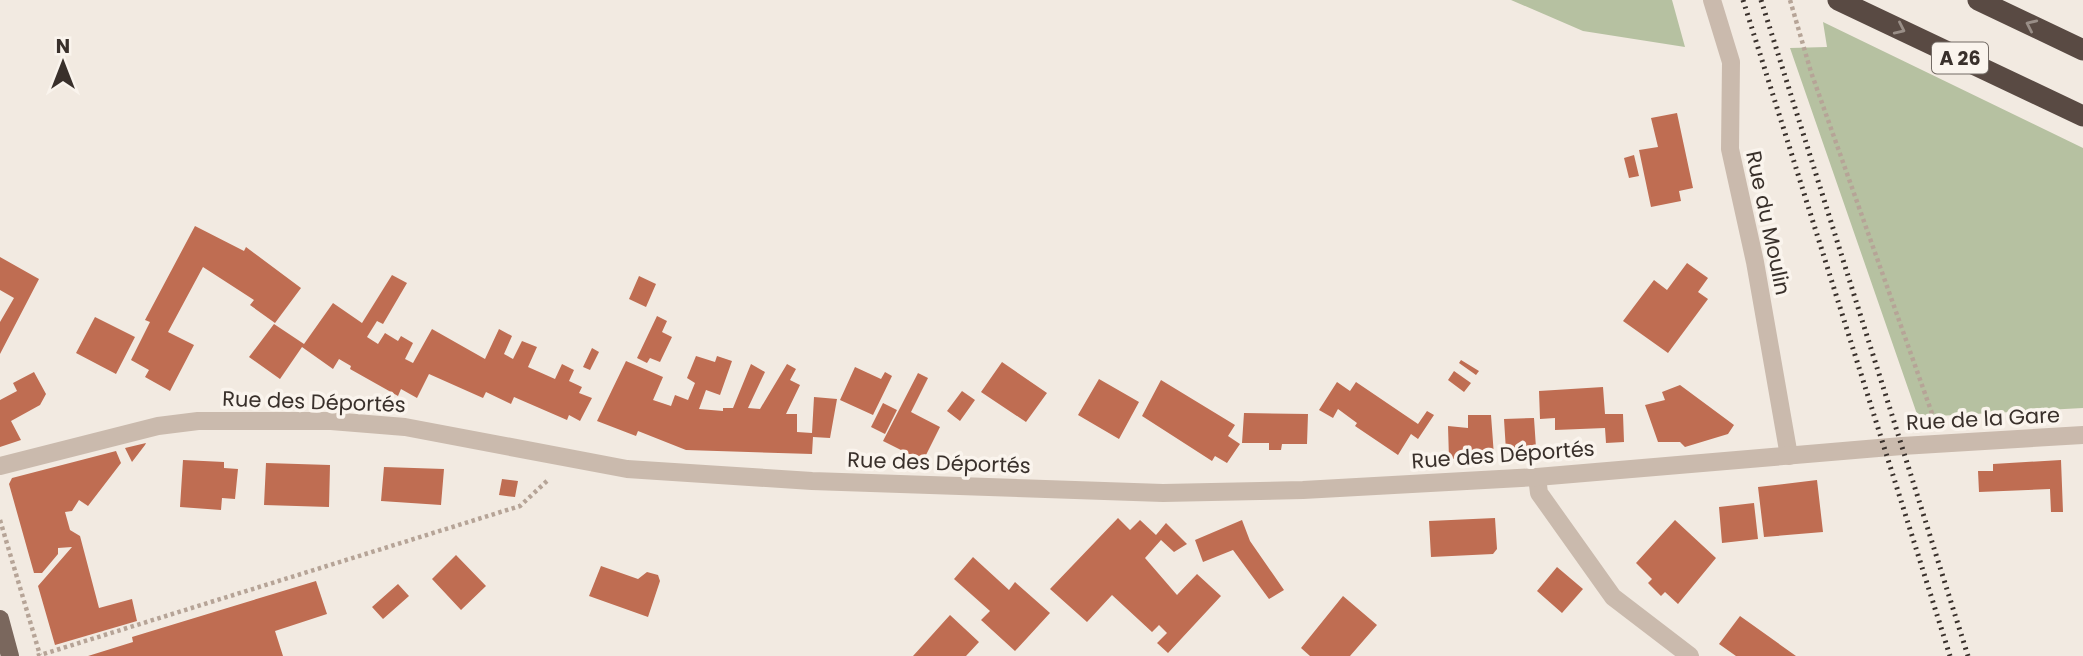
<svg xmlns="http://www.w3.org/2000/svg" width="2083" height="656" font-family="Poppins,sans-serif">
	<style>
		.green { fill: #b6c1a1 }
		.building { fill: #bf6d52 }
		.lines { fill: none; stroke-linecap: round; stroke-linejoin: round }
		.path { stroke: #b6a497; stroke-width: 4.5; stroke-dasharray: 3.5 3.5; stroke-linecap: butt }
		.minor { stroke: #cabaad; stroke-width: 18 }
		.tertiary { stroke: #cabaad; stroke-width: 18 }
		.primary { stroke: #7a675d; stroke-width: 18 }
		.motorway { stroke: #594a43; stroke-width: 21 }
		.rail { stroke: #39302b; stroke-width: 5; stroke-dasharray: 2 5; stroke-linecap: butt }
		.oneway { stroke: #998e87 }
		.labels { text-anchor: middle; stroke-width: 7; stroke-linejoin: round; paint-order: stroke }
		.shield { fill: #faf4ed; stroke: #736b65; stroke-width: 2 }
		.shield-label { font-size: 19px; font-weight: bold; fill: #39302b }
		.street-label { font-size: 21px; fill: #39302b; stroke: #faf4ed }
	</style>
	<rect width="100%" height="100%" fill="#f2eae1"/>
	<path class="green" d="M1511,0H1672L1685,47L1583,31Z
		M1823,22L2083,148V408L1918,417L1790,48L1827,47Z"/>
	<path class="building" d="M1677,113L1693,188L1679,191L1681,201L1651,207L1639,150L1658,147L1651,118Z
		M1634,155L1639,176L1629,178L1624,158Z
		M195,226L244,251L246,247L301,288L275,323L250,305L254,300L203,267L168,332L194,345L170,391L145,377L149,370L131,360L150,322L145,320Z
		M0,257L39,279L0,354V322L14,298L0,290Z
		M1687,263L1708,278L1698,292L1708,299L1668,353L1623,321L1654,280L1667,290Z
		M392,275L407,283L383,324L377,321L367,337L378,344L385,333L398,341L401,336L413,343L405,359L413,363L432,329L485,359L499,329L512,336L504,354L513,359L522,341L537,347L528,367L555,379L562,364L574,370L569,381L582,387L579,393L592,398L580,421L569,415L567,420L514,397L511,404L486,392L483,398L429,374L417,398L401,389L398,396L350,369L351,366L339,359L333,369L302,347L280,379L249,357L274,324L304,344L333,303L362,323Z
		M639,276L656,284L646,307L629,299Z
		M657,316L667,321L662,332L672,337L660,362L650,358L647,363L637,358Z
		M95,317L135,337L116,374L76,353Z
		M592,348L599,352L590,370L583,367Z
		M696,356L715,362L717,356L732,361L720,395L706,390L699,409L723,411V408H733L751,364L765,372L748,408L760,409L787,364L796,369L790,380L800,385L786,414H797V432L812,433L814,397L837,399L830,438L813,437L812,454L686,450L638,431L636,436L597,421L626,361L663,377L653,400L671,406L675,395L688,400L695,383L687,378Z
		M1461,360L1479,371L1476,375L1459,363Z
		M1002,362L1047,393L1026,422L981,392Z
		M855,367L881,379L885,372L892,376L873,415L840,400Z
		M1454,371L1471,383L1464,392L1448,380Z
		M34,372L46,394L40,405L11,421L21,440L0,447V400L17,391L13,383Z
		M918,373L928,378L911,412L940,427L923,461L883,441Z
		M1099,379L1139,402L1119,439L1078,415Z
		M1161,380L1235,425L1228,436L1240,444L1227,463L1215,456L1212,461L1142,416Z
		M1337,382L1350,391L1356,382L1418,424L1427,411L1434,415L1418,439L1411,434L1398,455L1355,426L1357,423L1338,409L1333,418L1319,410Z
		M1680,385L1734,425L1728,434L1685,447L1680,442H1658L1645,405L1665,400L1662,392Z
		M1603,387L1605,414H1623L1624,442L1606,443L1605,428L1555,430V418L1540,419L1539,391Z
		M962,391L975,400L960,421L947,411Z
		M883,403L897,410L885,434L871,427Z
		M1244,413L1308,414L1307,444H1282L1281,450H1269V443H1242Z
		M1468,415H1491L1494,456L1449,459L1448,426L1468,428Z
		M1534,418L1536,448L1506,451L1504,419Z
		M146,443L145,445L132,462L125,448Z
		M116,451L121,463L88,506L79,500L72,511L65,512L70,530L80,536L99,608L132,599L137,621L55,645L38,586L72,547L58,548V554L42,573H34L9,484L12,478Z
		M183,460L224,462V468L238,469L235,499L222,498L221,510L180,507Z
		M2061,460L2063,512H2051L2050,489L1979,492L1978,471H1993V464Z
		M266,463L330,465L329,507L264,505Z
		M384,467L444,469L441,505L381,501Z
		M502,479L518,481L515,497L499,495Z
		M1817,480L1823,532L1764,537L1758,487Z
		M1754,503L1758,539L1722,543L1719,507Z
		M1118,518L1130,530L1140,520L1156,535L1166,523L1187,544L1174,552L1161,540L1145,558L1177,595L1197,574L1221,596L1168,653L1157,643L1167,633L1159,625L1152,632L1112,595L1087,622L1050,589Z
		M1495,518L1497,549L1493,554L1431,557L1429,521Z
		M1242,520L1250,541L1284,590L1269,599L1233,550L1203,562L1195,540Z
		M1675,520L1716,558L1678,604L1665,592L1661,596L1648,583L1652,579L1636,563Z
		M456,555L486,586L461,610L432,579Z
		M973,557L1009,590L1015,582L1050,613L1015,651L981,620L990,611L954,579Z
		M601,566L638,579L647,572L658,575L660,581L648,617L589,596Z
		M1557,567L1583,589L1562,613L1537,591Z
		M316,581L327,614L275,631L283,656H88L133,642L132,637Z
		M398,584L409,596L383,619L372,607Z
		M1343,596L1377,625L1350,656H1310L1301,648Z
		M950,615L979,642L966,656H913Z
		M1740,616L1796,656H1736L1719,644Z"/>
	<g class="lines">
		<path class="path" d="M1790,0L1811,72L1934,419
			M0,520L40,655
			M37,656L520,506L548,480"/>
		<path class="minor" d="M1712,0L1731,62L1730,149L1755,262L1789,456
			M1537,477L1539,493L1613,597L1690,656"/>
		<path class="tertiary" d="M0,466L158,426L198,421H331L405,427L627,469L812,481L1163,493L1303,490L1537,477L1902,446L2083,435"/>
		<path class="primary" d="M0,619L10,656"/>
		<path class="motorway" d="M1838,0L2083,116
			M1978,0L2083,50"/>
		<path class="rail" d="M1743,0L1950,656
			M1761,0L1968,656"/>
	</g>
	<defs><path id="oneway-chevron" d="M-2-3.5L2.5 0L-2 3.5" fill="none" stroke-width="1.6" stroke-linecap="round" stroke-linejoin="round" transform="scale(1.75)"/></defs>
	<g class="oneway">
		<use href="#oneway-chevron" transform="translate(2031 25) rotate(-155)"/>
		<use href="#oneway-chevron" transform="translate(1900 29) rotate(25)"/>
	</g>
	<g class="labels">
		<rect class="shield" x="1932" y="42.5" width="56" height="31" rx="5"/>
		<g class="shield-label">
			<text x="1960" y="65">A 26</text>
		</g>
		<g class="street-label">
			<text transform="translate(1768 223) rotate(78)" y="7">Rue du Moulin</text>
			<text transform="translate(314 402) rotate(2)" y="7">Rue des Déportés</text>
			<text transform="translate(1983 419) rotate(-3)" y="7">Rue de la Gare</text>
			<text transform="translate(1503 455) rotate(-4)" y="7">Rue des Déportés</text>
			<text transform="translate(939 463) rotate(2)" y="7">Rue des Déportés</text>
		</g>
	</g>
	<g transform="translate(63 63)" stroke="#faf4ed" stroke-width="5" paint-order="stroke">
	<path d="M0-5L12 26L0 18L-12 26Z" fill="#39302b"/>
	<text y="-10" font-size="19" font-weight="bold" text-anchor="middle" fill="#39302b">N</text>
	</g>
</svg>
